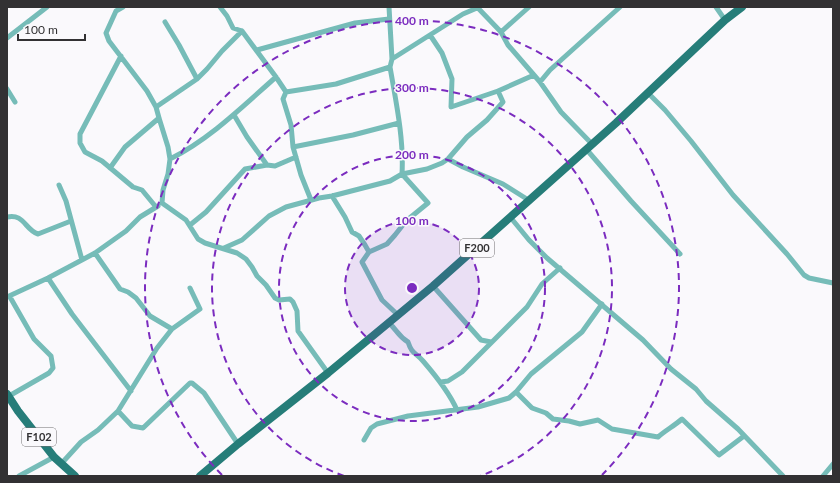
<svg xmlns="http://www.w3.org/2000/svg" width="840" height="483" font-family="Lato,sans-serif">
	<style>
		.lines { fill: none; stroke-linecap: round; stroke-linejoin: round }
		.minor { stroke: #76bcb8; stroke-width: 5 }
		.primary { stroke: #267d79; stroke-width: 8 }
		.ring { fill: none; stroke: #7b2cbf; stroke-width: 2; stroke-dasharray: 7 5 }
		.labels { text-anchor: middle; stroke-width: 3; stroke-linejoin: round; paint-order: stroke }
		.shield { fill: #faf9fc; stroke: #6e6d6f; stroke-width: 1 }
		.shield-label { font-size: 11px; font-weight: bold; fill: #323133 }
		.centre { fill: #7b2cbf; stroke: #faf9fc; stroke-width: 2 }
		.ring-label { font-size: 12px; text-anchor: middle; font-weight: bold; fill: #7b2cbf; stroke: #faf9fc; stroke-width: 3; stroke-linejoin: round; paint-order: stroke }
	</style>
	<rect width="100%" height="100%" fill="#faf9fc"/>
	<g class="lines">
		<path class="minor" d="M123,7L116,11L106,33L109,41L147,91L156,107L159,118L168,147L170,159L168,174L163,190L162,203
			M220,7L227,16L233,28L242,31L276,77L286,92L283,99L291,125L293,147L301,175L311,200
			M477,7L501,32L508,45L540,82L561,112L592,144
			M716,7L725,20
			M165,22L179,45L197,79
			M501,32L529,7
			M430,35L442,53L452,79L451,107L498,91L534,75
			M7,38L47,7
			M257,50L355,23L389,19
			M121,56L80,134V143L85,152L102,161L133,187L142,190L156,207
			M392,59L463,14L477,8
			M540,82L550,70L620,7
			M7,89L15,102
			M286,92L336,84L390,67
			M648,93L665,110L691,141L733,195L787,254L804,275L809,278L833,283
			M156,107L197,79L207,69L222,51L242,31
			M234,115L247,137L267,165
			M293,147L353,135L399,123
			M587,150L631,201L680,254
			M170,159C210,139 243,106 276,77
			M448,159L463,167L503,184L530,201
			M110,168L125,147L159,118
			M59,185L66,201L82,260
			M332,196L345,217L352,232L359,236L365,245L369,252L362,262L382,300L398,315
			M162,203L186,220L198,239L205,243L237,253L246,259L252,267L257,276L266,285L275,298L279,300L290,299L293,302L297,311L298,331L328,373
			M7,217C24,213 25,230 38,234L71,221
			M511,218L529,240L547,258L643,340L671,369L696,389L706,401L738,429L783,476
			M190,225L206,212L245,169L267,165L275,166L296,157
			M224,248L242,240L269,216L286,207L319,198L332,196L390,181L402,174L427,169L442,163L448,159L467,137L487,120L503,102L498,91
			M369,252L387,244L395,235L406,221L428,203L402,174C404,139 396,102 390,67L392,59L389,7
			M95,253L120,289L128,292L136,298L150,316L172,329
			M48,278L72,314L131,391
			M433,286L481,340L491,342
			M7,297L48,278L95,253L126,231L140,217L158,206
			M389,323C397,330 398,336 408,342C412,354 415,352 423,361C436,376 449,392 457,410
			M441,382L448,381L462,372L527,307L542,284L560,268
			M516,392L532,408L546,413L553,419L569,421L580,424L598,420L612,429L658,437C666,430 674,426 682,419L719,455L744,436
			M9,396L49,373L53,368L51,356L34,339L10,297
			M118,411L132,426L143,428L190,383H192L204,393L238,444
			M364,440L371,428L377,424L408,416L478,407L509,398L516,392L531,374L582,332L602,304
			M61,464L81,442L98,430L118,411L157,348L172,329L200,309L190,288
			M19,476L54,457
			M823,476L833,464"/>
		<path class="primary" d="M7,394L18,411L54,457L75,476
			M200,476L238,444L328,373L433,286L616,123L725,20L742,7"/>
	</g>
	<circle cx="412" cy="288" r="67" fill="#7b2cbf" fill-opacity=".12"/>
	<g class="ring">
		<circle cx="412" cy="288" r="67"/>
		<circle cx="412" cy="288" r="133"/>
		<path d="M344 476A200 200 0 1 1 480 476"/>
		<path d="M222 475A267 267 0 1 1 602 475"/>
	</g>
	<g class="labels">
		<g class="shield">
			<rect x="460" y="239" width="34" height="18" rx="3"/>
			<rect x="22" y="428" width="34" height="18" rx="3"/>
		</g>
		<g class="shield-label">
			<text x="477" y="252">F200</text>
			<text x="39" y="441">F102</text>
		</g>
	</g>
	<circle cx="412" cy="288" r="6" class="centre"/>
	<g class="ring-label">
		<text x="412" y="25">400 m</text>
		<text x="412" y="92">300 m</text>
		<text x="412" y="159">200 m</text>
		<text x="412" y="225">100 m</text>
	</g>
	<rect width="840" height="483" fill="none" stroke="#323133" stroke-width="16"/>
	<path d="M18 34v6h67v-6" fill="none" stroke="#323133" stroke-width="2"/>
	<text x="24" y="34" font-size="12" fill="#323133" stroke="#faf9fc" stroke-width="3" paint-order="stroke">100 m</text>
</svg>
